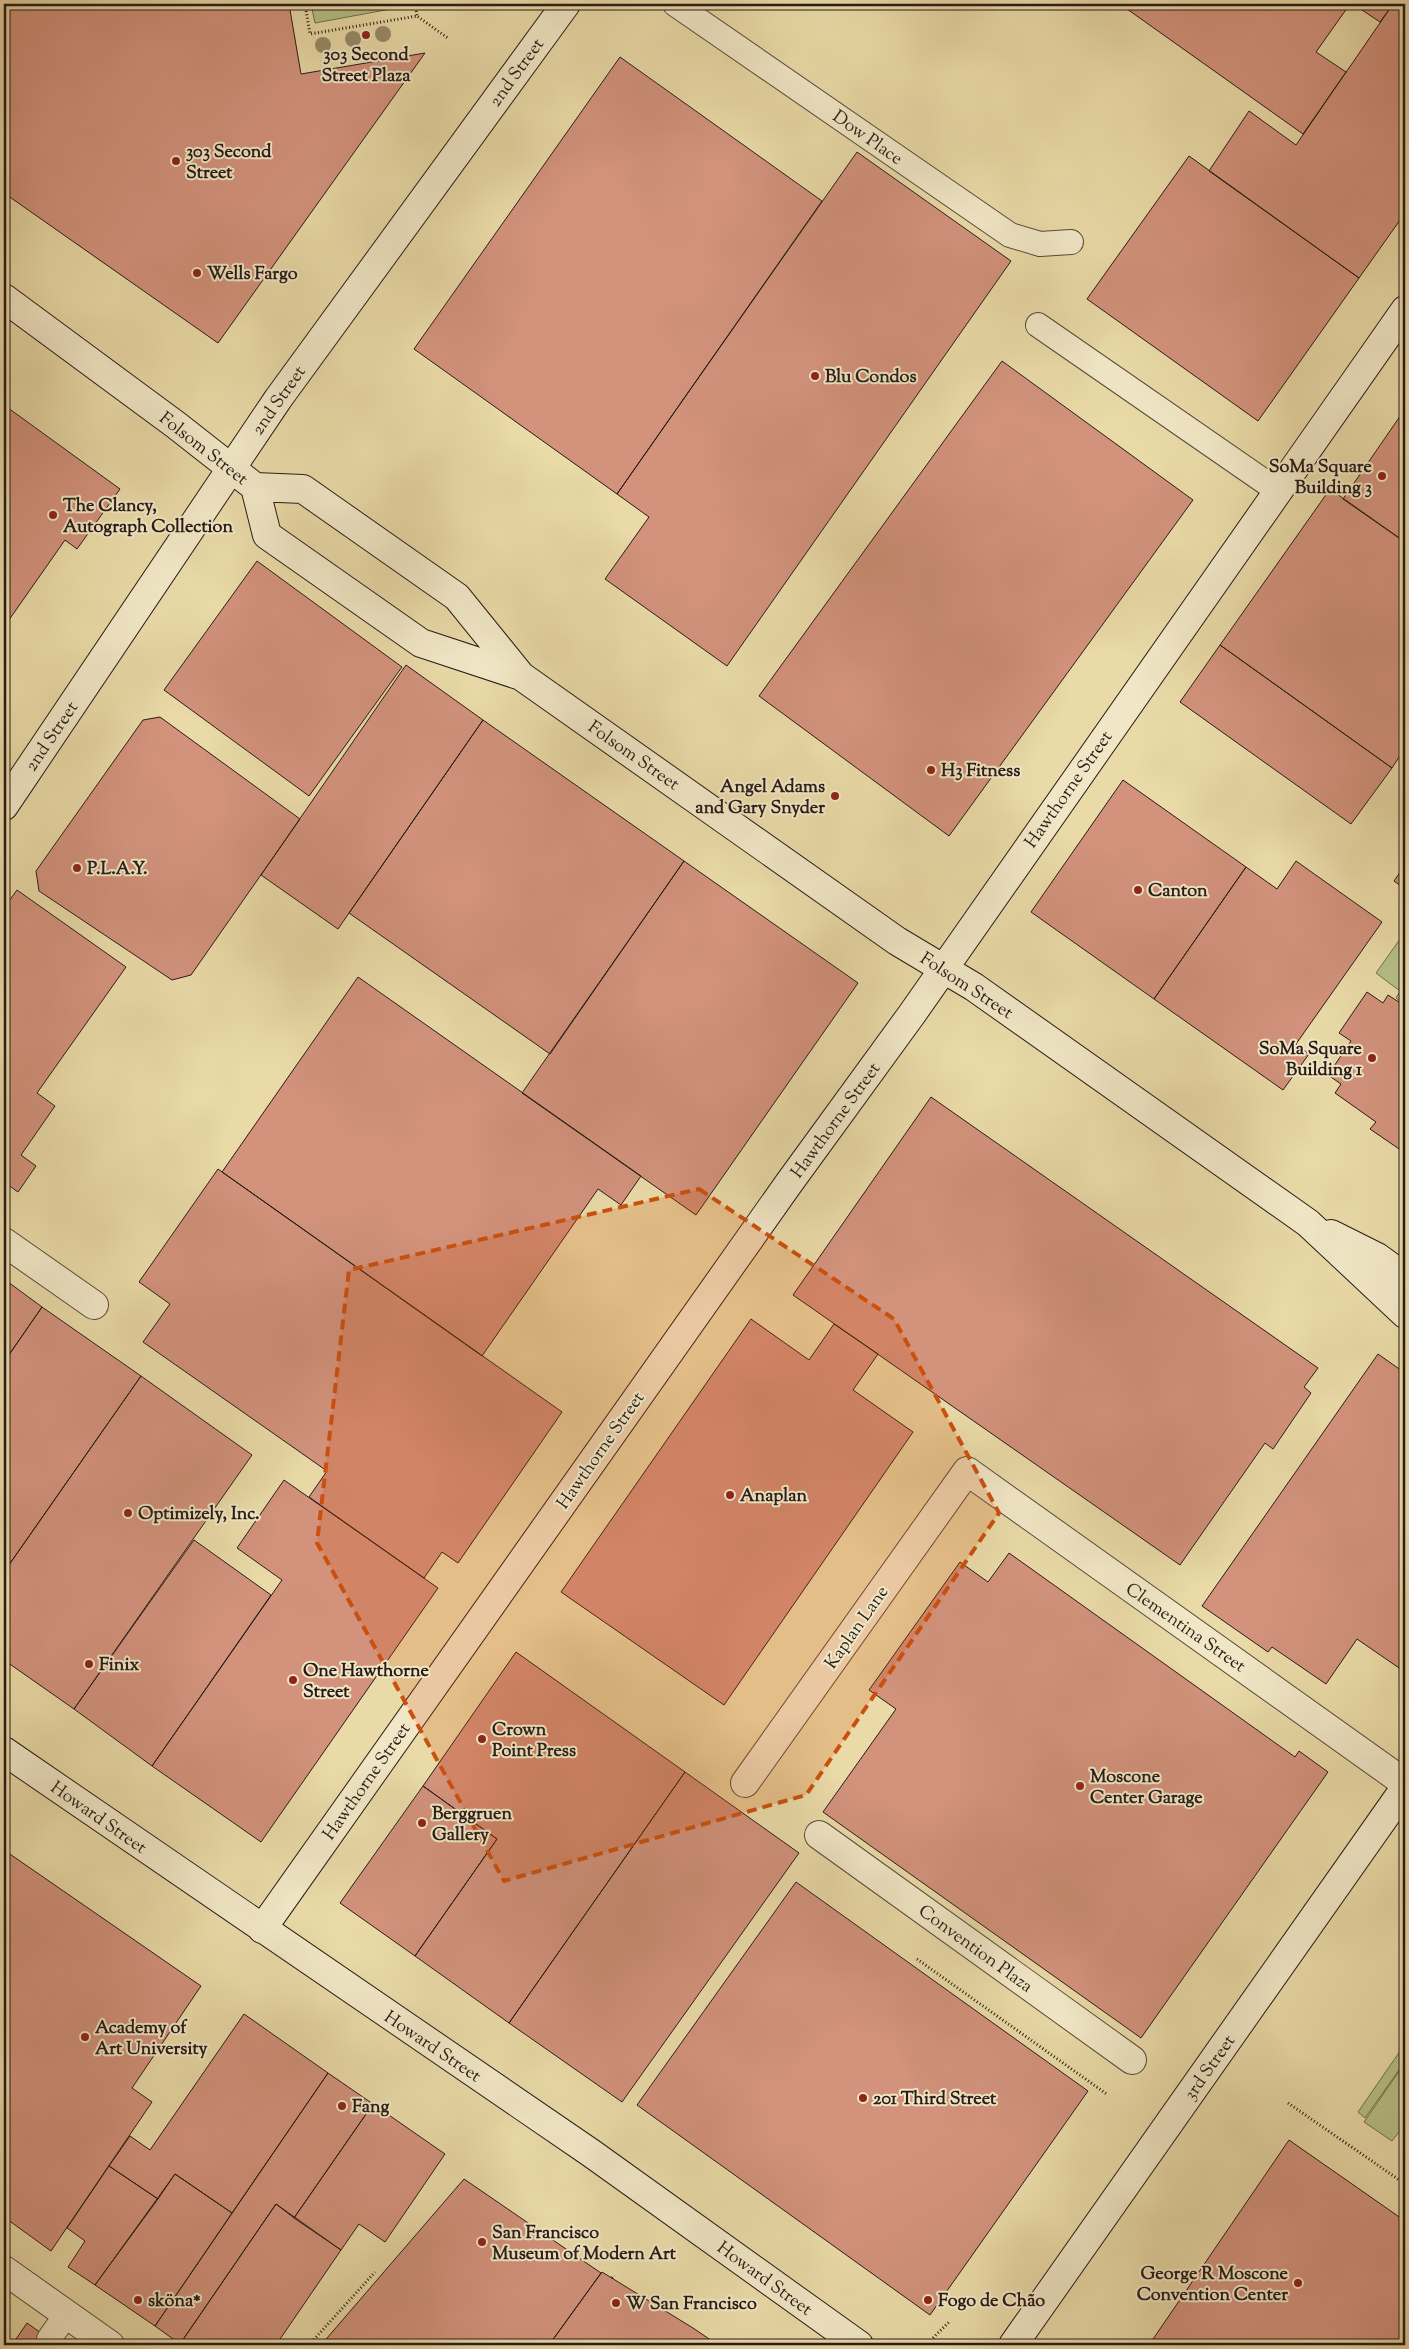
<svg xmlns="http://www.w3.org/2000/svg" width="1409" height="2349" font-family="'Sorts Mill Goudy',serif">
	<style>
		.green { fill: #b6c087; stroke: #6f6e4f }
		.building { fill: #d2927c; stroke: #281b17 }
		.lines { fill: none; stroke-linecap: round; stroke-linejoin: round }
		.lane-casing { stroke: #584b3b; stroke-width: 26 }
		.street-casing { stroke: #584b3b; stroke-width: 30 }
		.secondary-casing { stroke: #281b17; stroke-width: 30 }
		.path { stroke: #281b17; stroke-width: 3; stroke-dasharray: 1 2.5; stroke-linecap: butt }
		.lane { stroke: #f1e7c6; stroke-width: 24 }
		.street { stroke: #f1e7c6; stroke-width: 28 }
		.secondary { stroke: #f1e7c6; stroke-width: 28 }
		.tree { fill: #968c6a }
		.marked { fill: #cb500e; fill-opacity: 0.2; stroke: #cb500e; stroke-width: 4; stroke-dasharray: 10 6; stroke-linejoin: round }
		.poi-dot { fill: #8f2418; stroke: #f1e7c6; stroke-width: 2 }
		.labels { text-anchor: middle; stroke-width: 4; stroke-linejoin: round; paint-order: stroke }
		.poi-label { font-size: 18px; font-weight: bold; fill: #281b17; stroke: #f1e7c6; text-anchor: start }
		.street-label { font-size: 18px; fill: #281b17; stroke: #f1e7c6 }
	</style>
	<rect width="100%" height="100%" fill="#e9daa7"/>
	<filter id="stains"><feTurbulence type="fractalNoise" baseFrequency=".004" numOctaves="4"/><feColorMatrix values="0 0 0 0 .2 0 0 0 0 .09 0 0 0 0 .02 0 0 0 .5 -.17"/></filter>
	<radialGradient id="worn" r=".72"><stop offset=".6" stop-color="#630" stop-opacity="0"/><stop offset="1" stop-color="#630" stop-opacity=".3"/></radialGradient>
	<path class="green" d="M311,4H407V6L315,23Z
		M1405,932V961L1400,968L1405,972V1005L1396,998L1400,991L1376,973Z
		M1405,2044L1404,2063L1365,2118L1358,2112Z
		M1404,2064L1405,2124L1392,2141L1364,2122Z"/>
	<path class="building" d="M4,4H289L301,74L425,53L218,343L4,193Z
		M1120,4H1350L1316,52L1346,72L1303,134Z
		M1353,4H1393L1380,22Z
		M1393,4H1405V213L1359,278L1209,171L1249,111L1296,145Z
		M620,57L822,201L617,494L414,349Z
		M857,152L1011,261L727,666L605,579L649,517L617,494Z
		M1189,156L1359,278L1258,421L1087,299Z
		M1002,361L1193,500L949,836L759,696Z
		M4,405L120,489L77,549L65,540L4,627Z
		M1405,409V528L1399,538L1343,499Z
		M1330,489L1405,542V748L1392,768L1220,645Z
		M257,561L402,667L309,796L164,690Z
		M1220,645L1392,768L1351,824L1180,702Z
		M406,665L483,720L338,929L261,875Z
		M160,717L300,819L191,975L172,980L39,891L36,871L143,720Z
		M483,720L684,861L550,1054L349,913Z
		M1123,780L1246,867L1154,999L1031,912Z
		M684,861L858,983L696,1215L522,1093Z
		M1296,861L1382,922L1296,1044L1309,1054L1283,1090L1154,999L1246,867L1277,889Z
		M1405,865V889L1394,881Z
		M17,890L126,967L37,1093L55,1106L21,1155L36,1166L18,1192L4,1182V908Z
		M358,977L641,1176L621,1205L598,1189L482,1356L222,1172Z
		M1367,992L1383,1003L1388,995L1405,1006V1153L1370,1129L1376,1122L1335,1093L1341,1084L1328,1075L1351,1041L1339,1033Z
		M931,1097L1318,1368L1304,1387L1311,1393L1273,1449L1265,1443L1180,1565L793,1295Z
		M218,1169L562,1412L458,1563L442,1552L424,1578L309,1497L327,1471L143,1342L170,1304L139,1282Z
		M4,1279L42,1307L4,1362Z
		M42,1307L141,1376L4,1572V1362Z
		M751,1319L809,1360L834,1324L878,1354L853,1390L913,1432L724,1705L561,1592Z
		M1378,1354L1405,1373V1665L1402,1670L1357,1639L1326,1684L1272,1647L1268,1652L1202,1606Z
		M141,1376L252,1455L74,1709L4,1660V1572Z
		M284,1480L438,1588L261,1842L152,1766L282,1580L237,1548Z
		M194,1540L271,1595L152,1766L74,1709Z
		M1009,1553L1295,1757L1299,1751L1328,1772L1141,2038L823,1812L896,1709L869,1690L960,1562L988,1582Z
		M516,1652L685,1772L509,2023L415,1956L497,1839L423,1786Z
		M685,1772L799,1853L622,2102L509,2023Z
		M423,1786L497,1839L415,1956L340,1903Z
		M4,1850L201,1986L132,2088L152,2102L51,2251L4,2217Z
		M796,1882L1088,2091L930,2315L637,2105Z
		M244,2014L328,2073L232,2213L175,2174L158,2199L109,2166L130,2136L150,2150Z
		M328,2073L373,2104L294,2218L276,2204L180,2344L155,2326Z
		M373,2104L445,2154L385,2242L359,2224L341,2250L294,2218Z
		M1289,2140L1405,2221V2345H1149Z
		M109,2166L158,2199L95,2285L68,2267L85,2241L67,2228Z
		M175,2174L232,2213L155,2326L95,2285Z
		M464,2179L601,2273L549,2345H321Z
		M276,2204L341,2250L276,2345H182L180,2344Z
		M602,2272L693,2328L718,2345H549Z
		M27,2323L58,2345H12Z"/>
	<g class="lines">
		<defs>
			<path id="lane" d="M675,4L1010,235L1040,244L1071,242
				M1038,325L1278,491
				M49,2339L66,2315"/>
			<path id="street" d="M4,1242L94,1305
				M745,1783L967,1471L1405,1783
				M819,1835L1132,2060
				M4,2270L110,2345"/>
			<path id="secondary" d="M4,298L176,425L255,487L303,489L457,597L521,676L897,941L974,987L1308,1223L1405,1314
				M255,487L267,535L421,643L521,676
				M4,806L278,399L566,4
				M1331,1234L1377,1257L1405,1277
				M4,1751L591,2153L859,2345
				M262,1929L789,1183L912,1014L1405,310
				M1013,2345L1405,1788"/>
		</defs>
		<use href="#lane" class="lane-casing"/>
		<use href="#street" class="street-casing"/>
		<use href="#secondary" class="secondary-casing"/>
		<path class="path" d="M305,4L310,34L417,16L449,39
			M415,4L417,16
			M1403,1727L1405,1725
			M917,1959L1108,2095
			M1288,2103L1405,2184
			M612,2278L614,2275
			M933,2338L949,2322
			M309,2345L375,2272"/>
		<use href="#lane" class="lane"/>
		<use href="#street" class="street"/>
		<use href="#secondary" class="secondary"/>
	</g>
	<g class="tree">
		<circle cx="383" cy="34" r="8"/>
		<circle cx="353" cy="39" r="8"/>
		<circle cx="323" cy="45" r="8"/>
	</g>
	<path class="marked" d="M699,1189L894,1319L999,1513L806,1795L504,1881L317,1543L349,1270Z"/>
	<g class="poi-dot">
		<circle cx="366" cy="35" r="5"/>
		<circle cx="176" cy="161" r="5"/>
		<circle cx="197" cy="273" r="5"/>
		<circle cx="815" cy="376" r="5"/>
		<circle cx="1382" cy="476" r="5"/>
		<circle cx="53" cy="515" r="5"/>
		<circle cx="931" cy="770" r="5"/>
		<circle cx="835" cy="796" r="5"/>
		<circle cx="77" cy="868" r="5"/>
		<circle cx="1138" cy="890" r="5"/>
		<circle cx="1372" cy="1058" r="5"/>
		<circle cx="730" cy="1495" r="5"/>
		<circle cx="128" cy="1513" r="5"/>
		<circle cx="89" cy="1664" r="5"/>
		<circle cx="293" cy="1680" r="5"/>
		<circle cx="482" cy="1739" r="5"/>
		<circle cx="1080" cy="1786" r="5"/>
		<circle cx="422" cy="1823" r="5"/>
		<circle cx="85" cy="2037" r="5"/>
		<circle cx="863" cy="2098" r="5"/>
		<circle cx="342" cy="2106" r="5"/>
		<circle cx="482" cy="2242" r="5"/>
		<circle cx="1298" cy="2283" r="5"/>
		<circle cx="138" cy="2300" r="5"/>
		<circle cx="928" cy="2300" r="5"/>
		<circle cx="616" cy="2303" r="5"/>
	</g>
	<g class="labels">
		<g class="poi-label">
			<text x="366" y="60" text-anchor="middle">303 Second<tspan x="366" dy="21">Street Plaza</tspan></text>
			<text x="186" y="157">303 Second<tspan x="186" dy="21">Street</tspan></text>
			<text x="207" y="279">Wells Fargo</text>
			<text x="825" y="382">Blu Condos</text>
			<text x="1372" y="472" text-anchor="end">SoMa Square<tspan x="1372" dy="21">Building 3</tspan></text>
			<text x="63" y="511">The Clancy,<tspan x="63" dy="21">Autograph Collection</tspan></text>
			<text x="941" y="776">H3 Fitness</text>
			<text x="825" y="792" text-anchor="end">Angel Adams<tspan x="825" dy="21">and Gary Snyder</tspan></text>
			<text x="87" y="874">P.L.A.Y.</text>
			<text x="1148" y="896">Canton</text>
			<text x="1362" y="1054" text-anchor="end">SoMa Square<tspan x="1362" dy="21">Building 1</tspan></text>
			<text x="740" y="1501">Anaplan</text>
			<text x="138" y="1519">Optimizely, Inc.</text>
			<text x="99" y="1670">Finix</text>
			<text x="303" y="1676">One Hawthorne<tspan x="303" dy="21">Street</tspan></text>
			<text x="492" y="1735">Crown<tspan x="492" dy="21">Point Press</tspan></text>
			<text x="1090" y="1782">Moscone<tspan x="1090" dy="21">Center Garage</tspan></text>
			<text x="432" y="1819">Berggruen<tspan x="432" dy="21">Gallery</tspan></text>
			<text x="95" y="2033">Academy of<tspan x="95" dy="21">Art University</tspan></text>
			<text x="873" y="2104">201 Third Street</text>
			<text x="352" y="2112">Fang</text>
			<text x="492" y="2238">San Francisco<tspan x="492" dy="21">Museum of Modern Art</tspan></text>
			<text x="1288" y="2279" text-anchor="end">George R Moscone<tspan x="1288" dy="21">Convention Center</tspan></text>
			<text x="148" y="2306">sköna*</text>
			<text x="938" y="2306">Fogo de Chão</text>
			<text x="626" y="2309">W San Francisco</text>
		</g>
		<g class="street-label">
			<text transform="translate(516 72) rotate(-54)" y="6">2nd Street</text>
			<text transform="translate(868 137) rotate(35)" y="6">Dow Place</text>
			<text transform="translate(278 400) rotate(-55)" y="6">2nd Street</text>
			<text transform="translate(204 448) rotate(38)" y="6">Folsom Street</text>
			<text transform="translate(51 736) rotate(-56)" y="6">2nd Street</text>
			<text transform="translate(634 755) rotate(35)" y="6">Folsom Street</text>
			<text transform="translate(1068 789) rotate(-55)" y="6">Hawthorne Street</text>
			<text transform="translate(967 985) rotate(33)" y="6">Folsom Street</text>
			<text transform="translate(835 1120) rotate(-54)" y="6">Hawthorne Street</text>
			<text transform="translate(600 1450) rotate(-55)" y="6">Hawthorne Street</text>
			<text transform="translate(856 1627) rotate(-55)" y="6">Kaplan Lane</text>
			<text transform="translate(1186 1627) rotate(35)" y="6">Clementina Street</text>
			<text transform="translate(366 1781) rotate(-55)" y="6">Hawthorne Street</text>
			<text transform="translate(99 1817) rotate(35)" y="6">Howard Street</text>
			<text transform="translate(976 1948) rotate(36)" y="6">Convention Plaza</text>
			<text transform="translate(433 2046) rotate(34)" y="6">Howard Street</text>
			<text transform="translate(1209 2067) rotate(-55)" y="6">3rd Street</text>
			<text transform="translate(765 2278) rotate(36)" y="6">Howard Street</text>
		</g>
	</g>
	<rect width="1409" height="2349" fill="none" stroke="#e9daa7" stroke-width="20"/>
	<rect x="5" y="5" width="1399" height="2339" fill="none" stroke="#281b17" stroke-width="2.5"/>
	<rect x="10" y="10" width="1389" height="2329" fill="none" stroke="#281b17"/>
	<rect width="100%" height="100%" filter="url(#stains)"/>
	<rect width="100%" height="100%" fill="url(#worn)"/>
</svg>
